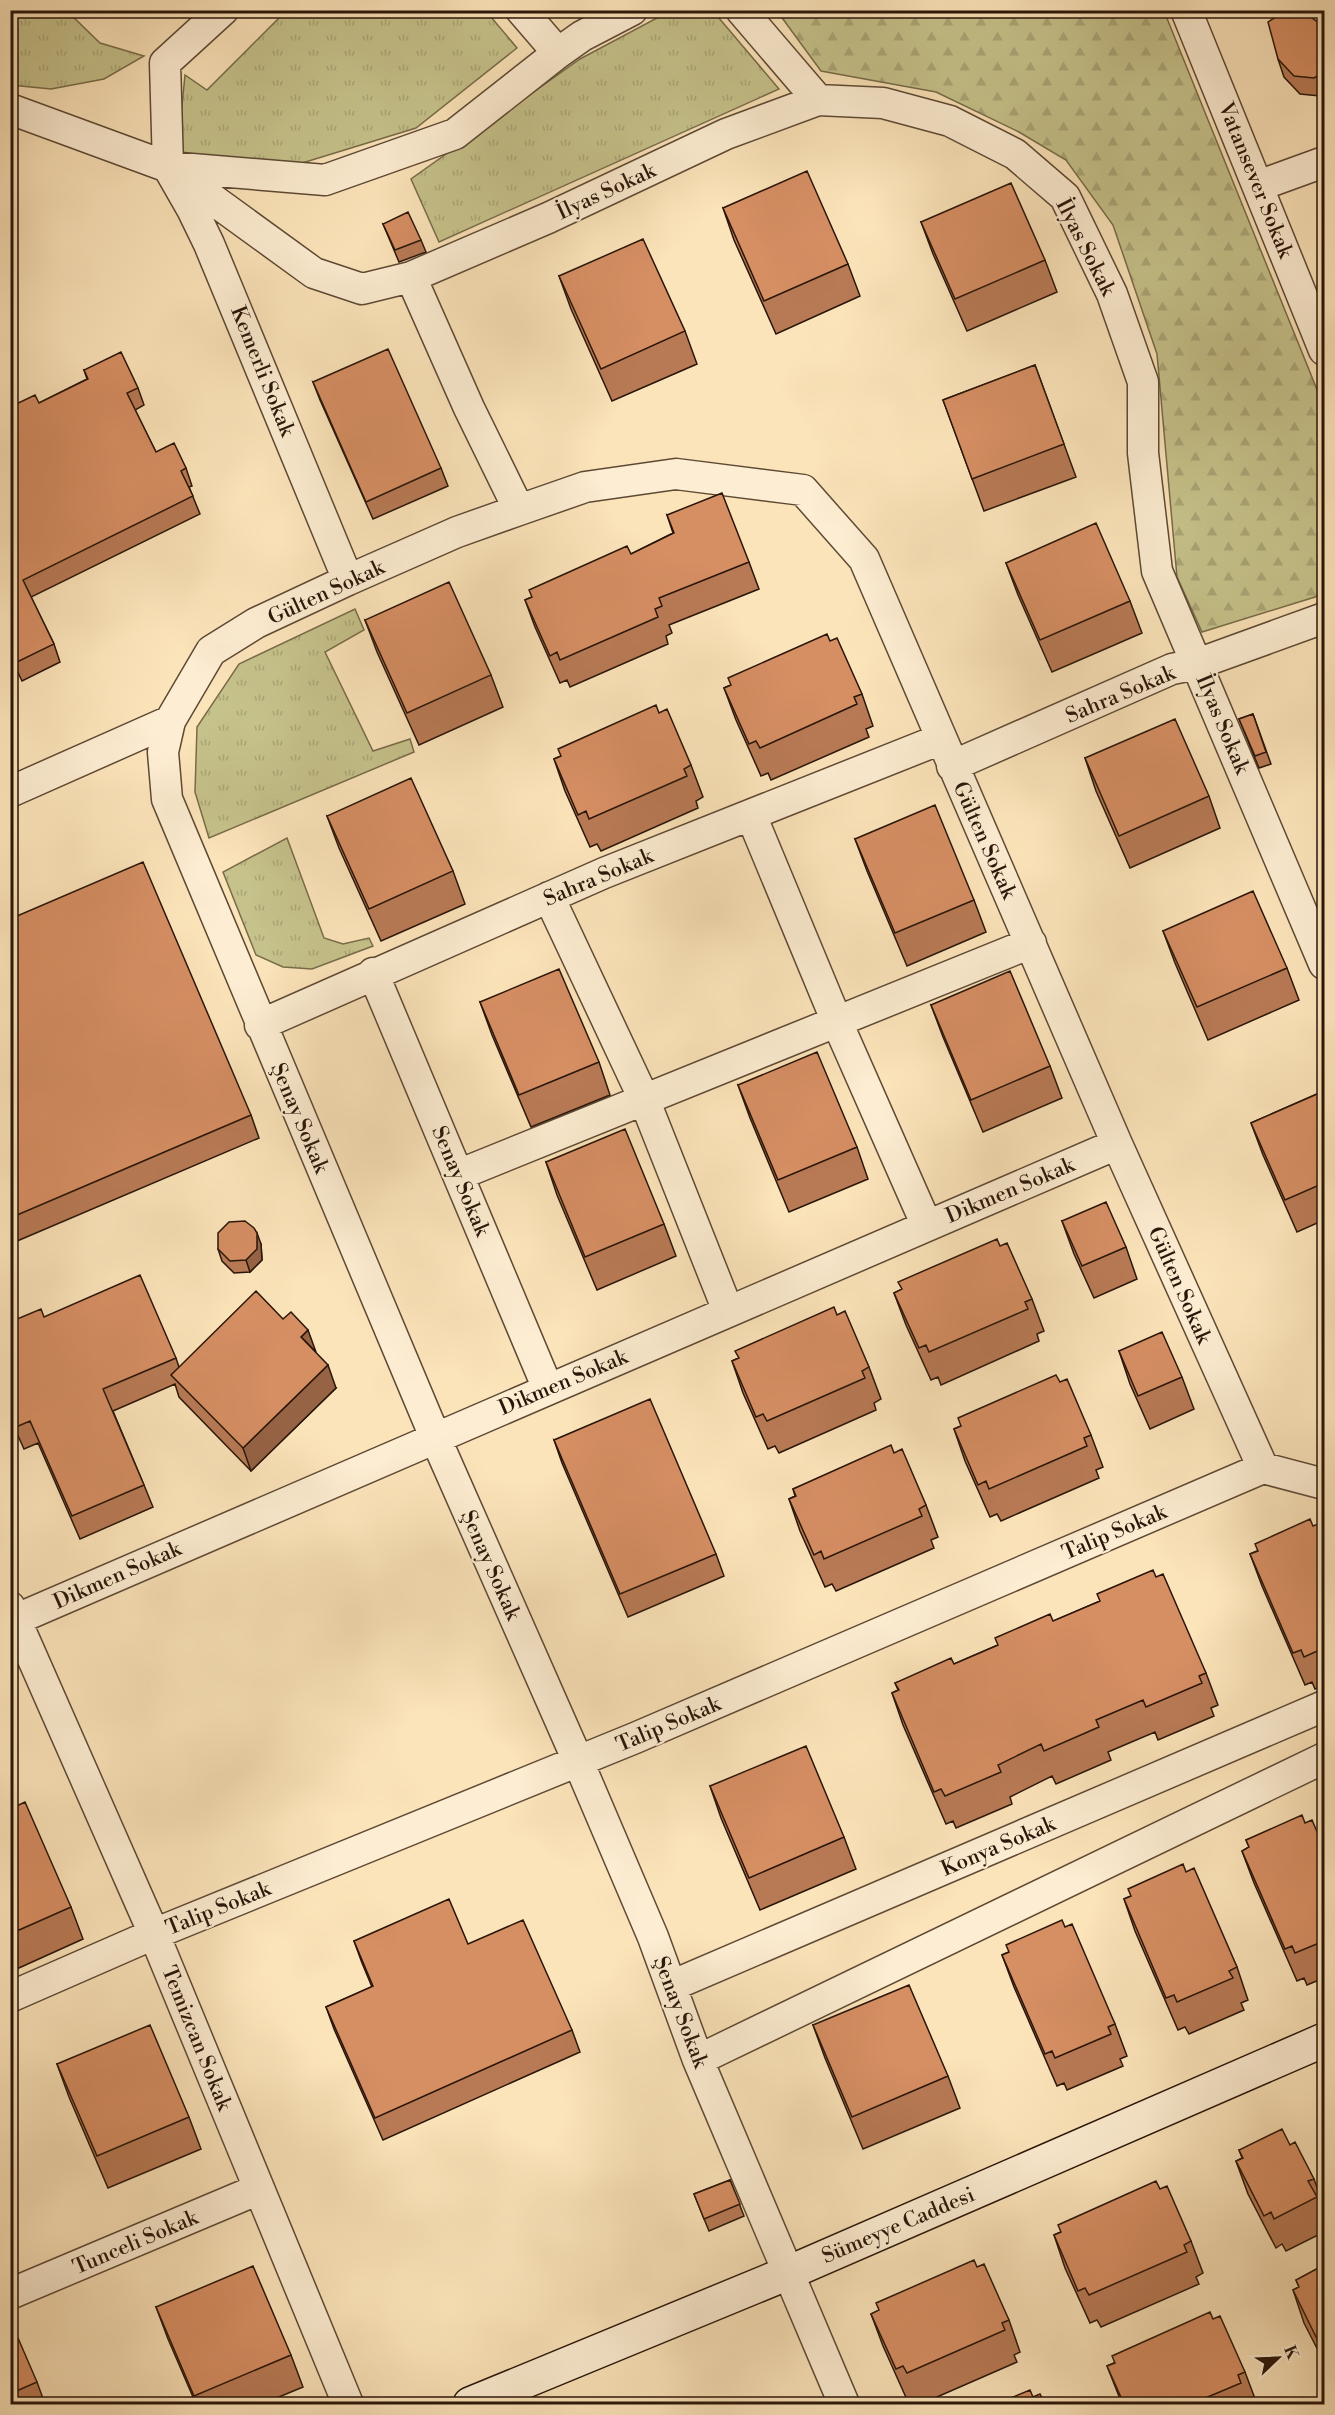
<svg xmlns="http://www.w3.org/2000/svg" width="1335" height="2415" font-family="'Libre Bodoni',serif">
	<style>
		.grass { fill: url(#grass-tufts); stroke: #786c4a; stroke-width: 1.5 }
		.forest { fill: url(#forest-firs); stroke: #786c4a; stroke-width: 1.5 }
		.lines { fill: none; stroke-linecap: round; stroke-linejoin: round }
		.street-casing { stroke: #5e4935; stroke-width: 33 }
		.secondary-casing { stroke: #291509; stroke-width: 36 }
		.street { stroke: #fdedd2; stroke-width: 30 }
		.secondary { stroke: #fdedd2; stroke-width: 33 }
		.wall { fill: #b87a55; stroke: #291509; stroke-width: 1.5 }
		.shaded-wall { fill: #966345; stroke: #291509; stroke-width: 1.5 }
		.building { fill: #d68e63; stroke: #291509; stroke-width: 1.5 }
		.labels { text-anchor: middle; stroke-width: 4.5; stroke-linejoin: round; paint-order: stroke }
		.street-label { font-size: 21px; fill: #291509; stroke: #fdedd2 }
	</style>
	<defs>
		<pattern id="grass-tufts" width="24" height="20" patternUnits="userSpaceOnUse" patternTransform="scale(1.5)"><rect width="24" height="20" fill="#c6c28b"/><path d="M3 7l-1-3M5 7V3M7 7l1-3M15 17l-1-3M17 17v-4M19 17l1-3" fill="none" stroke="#aaa677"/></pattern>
		<pattern id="forest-firs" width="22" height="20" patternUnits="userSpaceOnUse" patternTransform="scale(1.5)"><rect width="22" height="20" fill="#c6c28b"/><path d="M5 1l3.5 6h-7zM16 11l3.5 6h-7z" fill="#aaa677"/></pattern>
	</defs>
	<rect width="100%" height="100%" fill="#fce4ba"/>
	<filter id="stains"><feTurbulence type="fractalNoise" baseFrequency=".00333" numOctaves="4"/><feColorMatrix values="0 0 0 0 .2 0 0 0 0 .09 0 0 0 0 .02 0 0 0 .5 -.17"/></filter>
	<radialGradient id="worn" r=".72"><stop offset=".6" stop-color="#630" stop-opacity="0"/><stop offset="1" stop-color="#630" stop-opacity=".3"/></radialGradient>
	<path class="grass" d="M10,11H67L100,43L144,56L104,79L51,89L11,85Z
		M286,11H486L517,48L416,128L286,168L189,162L178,145L185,75L207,90Z
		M670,11H713L779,89L439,242L411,179L580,59Z
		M355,609L364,630L325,652L373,751L410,739L414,752L209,838L195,792L197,727L239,664Z
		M287,838L324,938L343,944L369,938L373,946L312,969L283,967L256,955L223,872Z"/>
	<path class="forest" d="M777,11H1164L1324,407V590L1315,597L1202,632L1177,577L1157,354L1113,225L1066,160L1019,132L936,92L821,71Z"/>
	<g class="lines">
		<defs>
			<path id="street" d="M223,10L165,63L168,167L192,209L209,244L348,580
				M521,10L558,53
				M741,10L818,100
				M1186,10L1324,350
				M10,109L168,167L325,180L455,134L558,53L582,36L632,10
				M168,167L314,273L362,289L411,277L548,218L726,134L818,100L883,103L950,121L1015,154L1065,197L1112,294L1143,382V453L1157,571L1324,964
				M1258,186L1324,162
				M411,277L469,408L519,510L457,532L348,580L256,623L211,651L170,721L163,752L167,799L435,1437L578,1761L653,1937L698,2060L844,2404
				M519,510L585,487L676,474L803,490L864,559L1117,1144L1263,1468
				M952,766L1172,669L1197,664L1324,618
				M10,792L170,721
				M751,815L837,1022L927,1226
				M549,897L644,1099L728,1311
				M373,973L548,1389
				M260,1025L604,873L941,739
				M458,1175L1031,943
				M10,1607L154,1934L348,2404
				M10,1622L1117,1144
				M671,1986L1324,1706
				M10,1997L154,1934L635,1738L1263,1468L1324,1484
				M698,2060L1324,1758
				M10,2294L259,2189"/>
			<path id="secondary" d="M470,2404L788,2273L1324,2040"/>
		</defs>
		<use href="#street" class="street-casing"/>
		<use href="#secondary" class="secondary-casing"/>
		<use href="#street" class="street"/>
		<use href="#secondary" class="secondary"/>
	</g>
	<path class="wall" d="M1306,14L1322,25L1324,24V93L1320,96L1300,94L1284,77L1278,59Z
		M723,208L848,264L860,296L776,334L734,240Z
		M921,222L1045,260L1057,292L967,331L933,254Z
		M383,224L421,240L426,252L399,262Z
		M559,276L685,331L697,364L612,401L571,309Z
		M1035,365L1076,477L984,511L943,400Z
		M84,370L138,388L144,405L135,410L156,452L186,468L192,486L189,487L200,514L31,597L54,644L60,662L22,681L13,662L10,664V407L39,403L87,379Z
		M313,382L441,468L448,486L373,519L320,400Z
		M667,515L749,562L759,589L669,625L672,633L666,636L668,644L570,687L567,680L560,683L535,627L525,600L631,554L673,533Z
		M1006,563L1130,601L1142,633L1052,672L1018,595Z
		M365,620L491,675L503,707L419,745L377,652Z
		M830,641L862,694L873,726L866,729L869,737L771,780L768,773L761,776L736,720L724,688Z
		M659,713L691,765L703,797L696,801L698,808L601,851L597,844L590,847L565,791L554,759Z
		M1253,714L1271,764L1259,768L1239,719Z
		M1085,758L1209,796L1220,828L1130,868L1096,791Z
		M327,816L453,871L465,904L381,941L339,848Z
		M855,839L974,900L986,932L907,966L867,871Z
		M10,919L251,1115L259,1138L10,1244Z
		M1163,931L1287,968L1299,1000L1208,1040L1175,963Z
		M480,1002L599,1062L610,1095L531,1127L492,1035Z
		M931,1005L1050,1066L1062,1098L983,1132L943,1037Z
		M738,1085L857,1147L868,1179L789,1212L750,1118Z
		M1324,1091V1220L1297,1232L1263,1155L1251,1123Z
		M546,1162L664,1224L676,1256L597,1290L557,1195Z
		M1062,1221L1126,1247L1137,1279L1094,1298L1074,1254Z
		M261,1244L262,1260L250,1272L234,1273L222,1261L218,1249Z
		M1000,1246L1032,1299L1044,1331L1037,1334L1039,1341L941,1385L938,1377L931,1380L906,1325L894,1293Z
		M837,1315L869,1367L881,1399L874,1403L876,1410L779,1453L775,1446L768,1449L743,1393L732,1361Z
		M44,1317L176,1358L179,1367L336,1388L251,1471L179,1397L175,1384L113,1411L144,1485L153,1507L80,1539L38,1443L24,1449L10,1418V1322Z
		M1119,1351L1182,1377L1194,1409L1150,1429L1130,1384Z
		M1060,1382L1091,1435L1103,1467L1096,1470L1099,1478L1001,1521L997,1514L990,1517L965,1461L954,1429Z
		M554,1440L716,1554L724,1576L628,1617L562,1463Z
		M894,1453L926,1505L938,1537L931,1540L934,1548L836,1591L832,1584L825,1587L800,1531L789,1499L795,1496L793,1489Z
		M1313,1526L1324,1533V1685L1315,1689L1312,1682L1305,1685L1262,1586L1250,1554Z
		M1156,1577L1206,1673L1218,1705L1211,1708L1214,1716L1158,1740L1155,1732L1108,1752L1111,1760L1056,1784L1052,1776L1010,1797L1012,1804L956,1828L953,1821L946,1824L903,1725L892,1693L898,1690L895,1683L954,1664Z
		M10,1784L13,1791L10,1792Z
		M710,1786L844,1837L856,1869L760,1910L721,1818Z
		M10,1809L71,1907L83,1939L10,1972Z
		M1305,1823L1324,1848V1978L1307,1985L1304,1978L1297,1981L1254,1883L1242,1851L1249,1847L1246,1840Z
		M1186,1872L1237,1967L1248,2000L1241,2003L1244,2010L1189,2034L1185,2027L1178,2030L1135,1931L1124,1899Z
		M1065,1927L1115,2024L1127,2056L1120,2059L1123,2066L1067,2090L1064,2083L1057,2086L1014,1987L1002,1955Z
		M354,1941L468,1944L572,2030L580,2052L383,2140L334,2029L326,2007L372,1987L362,1963Z
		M813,2025L948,2076L960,2108L863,2149L825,2058Z
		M57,2064L189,2117L201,2149L108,2188L69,2097Z
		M1290,2145L1314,2179L1324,2207V2211L1322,2212L1324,2218V2232L1286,2251L1282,2244L1276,2248L1248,2194L1236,2161L1242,2158L1239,2150Z
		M730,2180L744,2216L709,2231L694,2194Z
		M1160,2189L1191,2241L1203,2273L1196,2277L1199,2284L1101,2327L1097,2320L1090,2323L1065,2268L1054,2235Z
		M1324,2265V2362L1304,2323L1293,2290L1299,2287L1296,2280Z
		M977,2267L1009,2320L1020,2352L1014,2355L1017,2362L921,2404H918L915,2398L908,2402L883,2346L871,2314Z
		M156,2307L291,2355L303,2387L262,2404H196L168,2339Z
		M1213,2319L1245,2372L1257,2404H1122L1107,2366Z
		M10,2342L37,2382L45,2404H10Z"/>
	<path class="shaded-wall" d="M257,1233L261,1244L262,1260L250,1272L246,1260Z
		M308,1330L316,1352L301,1337Z
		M328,1365L336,1388L251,1471L243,1448Z"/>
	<path class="building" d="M1279,10H1304L1306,14L1322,25L1324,24V72L1314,78L1294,76L1278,59L1268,22L1279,15Z
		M807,171L848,264L764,301L723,208Z
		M1011,183L1045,260L955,299L921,222Z
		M408,212L421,240L395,250L383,224Z
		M643,239L685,331L601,369L559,276Z
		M388,349L441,468L366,502L313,382Z
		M121,352L138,388L127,393L156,452L174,443L186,468L181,471L193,496L23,580L54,644L15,663L10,653V407L35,395L39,403L88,379L84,370Z
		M1035,365L1064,444L972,479L943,400Z
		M722,493L749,562L659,598L662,606L655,609L658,617L560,660L557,652L550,656L525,600L532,597L529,590L627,546L631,554L674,533L667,515Z
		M1096,523L1130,601L1040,640L1006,563Z
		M449,582L491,675L407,713L365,620Z
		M827,634L830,641L837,638L862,694L854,697L857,704L760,748L756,741L749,744L724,688L731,685L728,678Z
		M656,705L659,713L667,709L691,765L684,769L687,776L589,819L586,811L578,815L554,759L561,756L558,749Z
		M1253,714L1266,752L1255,756L1239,719Z
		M1175,719L1209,796L1119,836L1085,758Z
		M411,778L453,871L369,909L327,816Z
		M935,805L974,900L895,933L855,839Z
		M143,862L251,1115L10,1218V919Z
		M1253,891L1287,968L1197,1007L1163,931Z
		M559,969L599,1062L519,1095L480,1002Z
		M1010,971L1050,1066L971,1100L931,1005Z
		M817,1052L857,1147L778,1180L738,1085Z
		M1324,1091V1183L1285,1200L1251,1123Z
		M625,1129L664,1224L585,1257L546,1162Z
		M1106,1202L1126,1247L1082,1266L1062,1221Z
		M245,1221L254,1228L257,1233V1249L246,1260L230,1261L218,1249V1233L229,1222Z
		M997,1239L1000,1246L1007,1243L1032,1299L1025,1302L1028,1309L929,1352L926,1345L919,1348L894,1293L902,1289L898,1282Z
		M140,1275L176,1358L103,1389L144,1485L72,1516L30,1421L16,1427L10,1414V1322L41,1309L44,1317Z
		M1324,1281V1293L1320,1283Z
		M256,1291L283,1319L291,1312L308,1330L301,1337L328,1365L243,1448L171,1375Z
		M834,1307L837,1315L845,1311L869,1367L862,1371L865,1378L767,1421L763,1414L756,1417L732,1361L739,1358L735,1351Z
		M1162,1332L1182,1377L1138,1396L1119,1351Z
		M1056,1375L1060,1382L1067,1379L1091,1435L1084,1438L1087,1446L989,1489L986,1481L978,1485L954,1429L961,1426L958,1418Z
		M650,1399L716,1554L620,1594L554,1440Z
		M891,1445L894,1453L902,1449L926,1505L919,1509L922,1516L824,1559L821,1551L814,1555L789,1499L796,1496L793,1489Z
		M1310,1519L1313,1526L1321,1523L1324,1533V1648L1304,1657L1301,1650L1293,1653L1250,1554L1258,1551L1255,1544Z
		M1153,1570L1156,1577L1163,1574L1206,1673L1199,1676L1202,1683L1146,1707L1143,1700L1096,1720L1099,1727L1044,1751L1041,1744L998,1765L1001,1772L945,1796L941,1789L934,1792L892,1693L899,1690L895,1683L951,1658L954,1664L998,1645L995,1638L1050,1614L1053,1621L1100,1601L1097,1594Z
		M806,1746L844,1837L749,1878L710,1786Z
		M25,1802L71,1907L10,1934V1809Z
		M1302,1815L1305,1823L1312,1820L1324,1848V1941L1295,1953L1292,1946L1285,1949L1242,1851L1249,1847L1246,1840Z
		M1183,1864L1186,1872L1194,1868L1237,1967L1229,1971L1233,1978L1177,2002L1174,1995L1166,1998L1124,1899L1131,1896L1128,1889Z
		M449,1899L468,1944L523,1920L572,2030L375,2118L326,2007L373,1986L354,1941Z
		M1062,1920L1065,1927L1072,1924L1115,2024L1108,2027L1111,2034L1055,2058L1052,2051L1045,2054L1002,1955L1009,1952L1006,1945Z
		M909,1985L948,2076L852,2117L813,2025Z
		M150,2025L189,2117L97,2156L57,2064Z
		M1282,2129L1290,2145L1295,2142L1314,2179L1308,2181L1317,2197L1274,2219L1271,2212L1264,2216L1236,2161L1243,2158L1239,2150Z
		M730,2180L740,2204L704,2219L694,2194Z
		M1156,2181L1160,2189L1167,2186L1191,2241L1184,2245L1187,2252L1089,2295L1085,2288L1078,2291L1054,2235L1061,2232L1058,2225Z
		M974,2260L977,2267L984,2264L1009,2320L1002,2323L1005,2330L907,2373L903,2366L896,2369L871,2314L879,2310L876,2303Z
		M1324,2265V2343L1320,2345L1293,2290L1299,2287L1296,2280Z
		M253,2266L291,2355L194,2396L156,2307Z
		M1210,2312L1213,2319L1220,2316L1245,2372L1238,2375L1241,2383L1191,2404H1124L1107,2366L1115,2363L1112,2356Z
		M18,2338L37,2382L12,2393L14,2398L10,2399V2342Z
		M1030,2390L1033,2397L1040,2394L1045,2404H996Z"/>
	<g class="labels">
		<g class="street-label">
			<text transform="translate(1256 180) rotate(68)" y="7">Vatansever Sokak</text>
			<text transform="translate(606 191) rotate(-25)" y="7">İlyas Sokak</text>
			<text transform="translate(1086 247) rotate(63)" y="7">İlyas Sokak</text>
			<text transform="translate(263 371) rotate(68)" y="7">Kemerli Sokak</text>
			<text transform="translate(326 592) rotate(-25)" y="7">Gülten Sokak</text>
			<text transform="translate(1120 694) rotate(-23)" y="7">Sahra Sokak</text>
			<text transform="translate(1223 724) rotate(67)" y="7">İlyas Sokak</text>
			<text transform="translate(985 840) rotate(66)" y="7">Gülten Sokak</text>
			<text transform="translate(598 877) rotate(-23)" y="7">Sahra Sokak</text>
			<text transform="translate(300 1118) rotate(67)" y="7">Şenay Sokak</text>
			<text transform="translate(461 1181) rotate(67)" y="7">Senay Sokak</text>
			<text transform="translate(1010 1190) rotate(-23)" y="7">Dikmen Sokak</text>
			<text transform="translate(1180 1285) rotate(66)" y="7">Gülten Sokak</text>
			<text transform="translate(563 1382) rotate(-23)" y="7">Dikmen Sokak</text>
			<text transform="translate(1114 1532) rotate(-23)" y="7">Talip Sokak</text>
			<text transform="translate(491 1565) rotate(66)" y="7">Şenay Sokak</text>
			<text transform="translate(117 1575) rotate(-24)" y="7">Dikmen Sokak</text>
			<text transform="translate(668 1724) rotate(-23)" y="7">Talip Sokak</text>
			<text transform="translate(998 1846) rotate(-23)" y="7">Konya Sokak</text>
			<text transform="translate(218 1908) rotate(-22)" y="7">Talip Sokak</text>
			<text transform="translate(681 2012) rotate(69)" y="7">Şenay Sokak</text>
			<text transform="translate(197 2038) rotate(68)" y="7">Temizcan Sokak</text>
			<text transform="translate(898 2225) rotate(-23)" y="7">Sümeyye Caddesi</text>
			<text transform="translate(135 2242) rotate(-23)" y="7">Tunceli Sokak</text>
		</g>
	</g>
	<rect width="1335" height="2415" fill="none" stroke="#fce4ba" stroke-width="36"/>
	<rect x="12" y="12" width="1311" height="2391" fill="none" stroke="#291509" stroke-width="3"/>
	<rect x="18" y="18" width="1299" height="2379" fill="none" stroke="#291509" stroke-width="1.5"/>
	<g transform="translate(1278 2358) rotate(67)" stroke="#fdedd2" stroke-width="4.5" paint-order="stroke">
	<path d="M0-4.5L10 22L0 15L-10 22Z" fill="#291509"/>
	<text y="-9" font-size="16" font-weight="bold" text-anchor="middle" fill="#291509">K</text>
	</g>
	<rect width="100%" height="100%" filter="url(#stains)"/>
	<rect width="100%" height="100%" fill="url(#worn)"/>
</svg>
